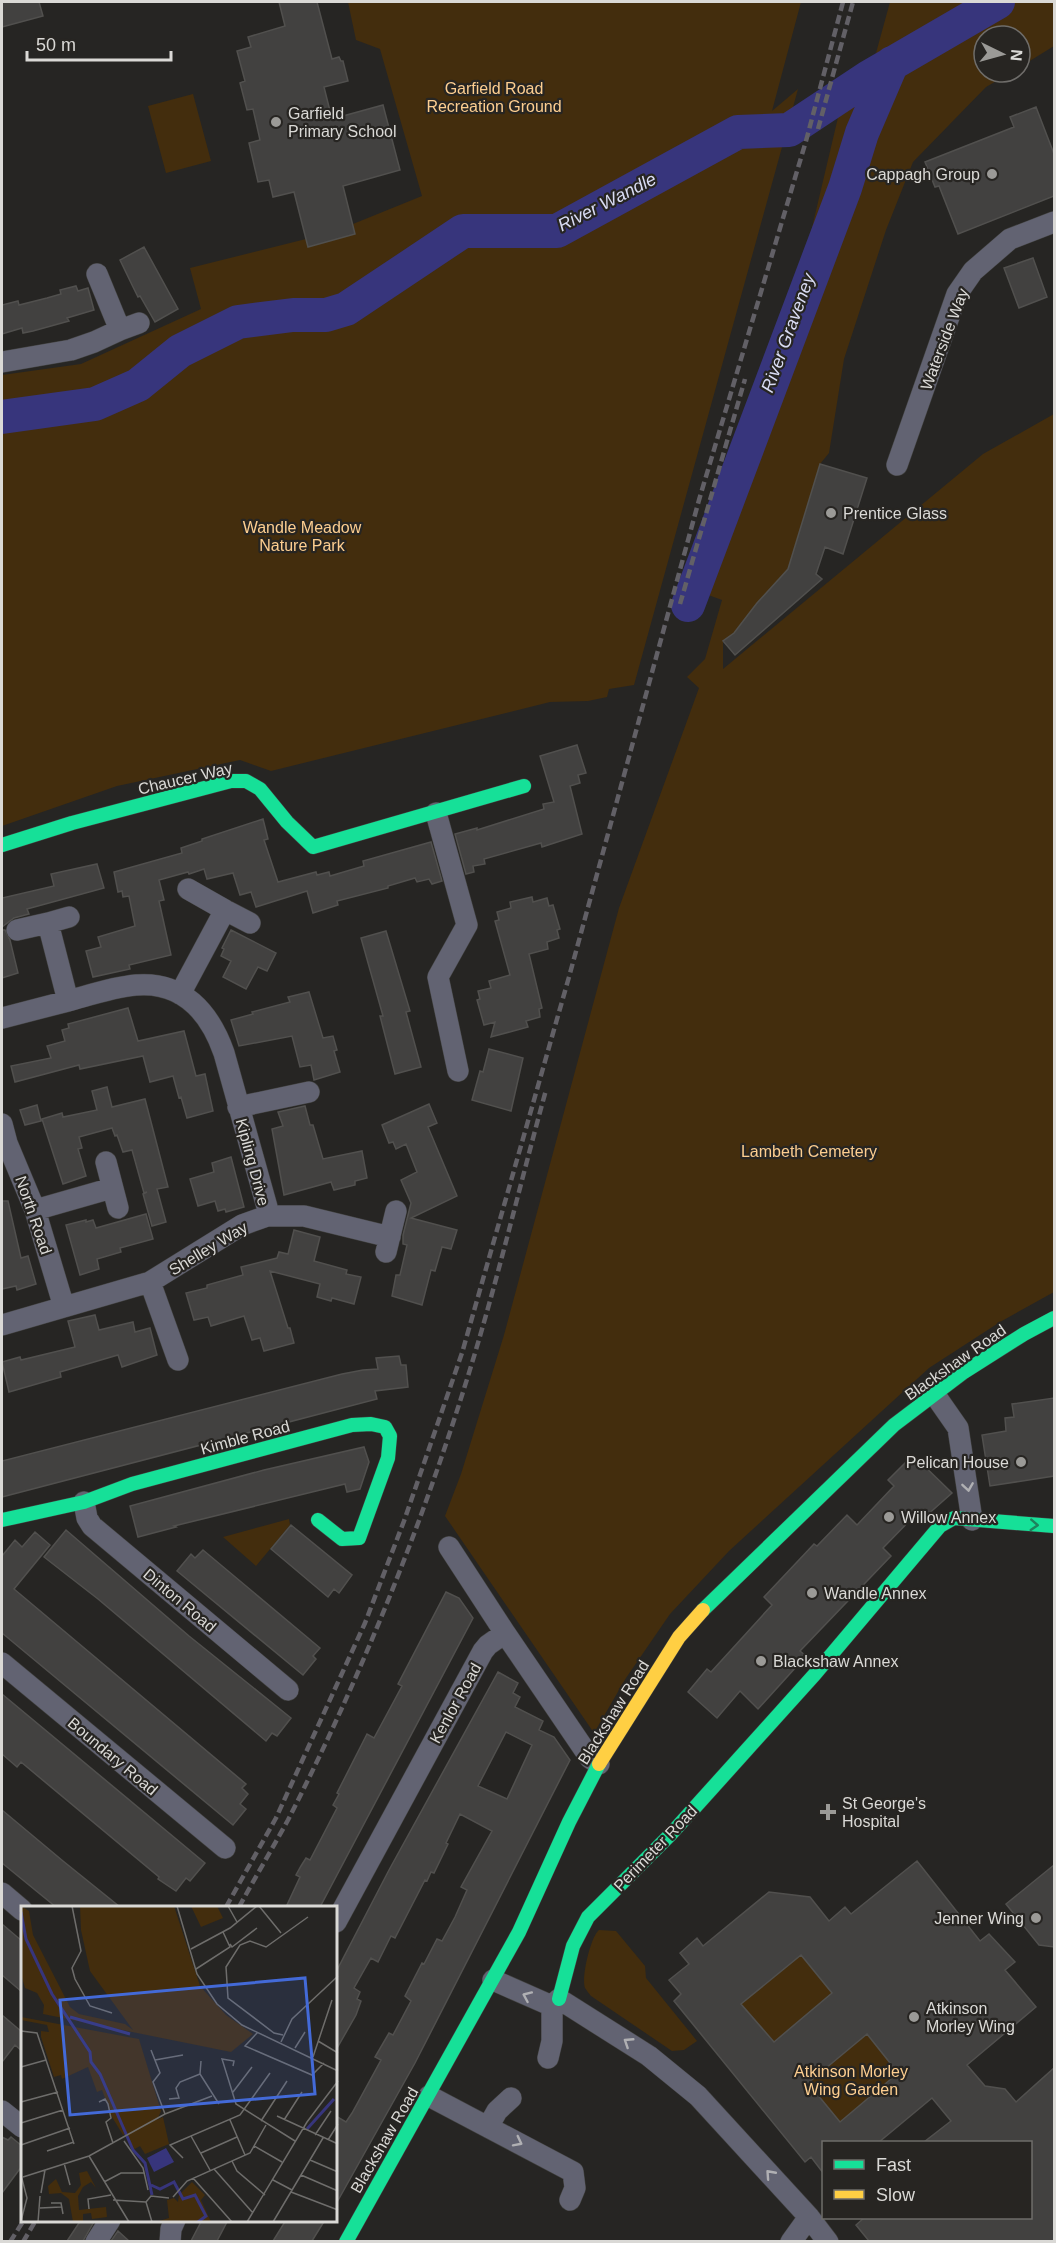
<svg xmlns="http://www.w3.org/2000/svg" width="1056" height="2243" font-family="Helvetica,sans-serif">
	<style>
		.green { fill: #432d0d }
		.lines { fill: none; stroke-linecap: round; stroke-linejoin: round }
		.river { stroke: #37357c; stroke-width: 34 }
		.building { fill: #424140; stroke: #51504e; stroke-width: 1.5; fill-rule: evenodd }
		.street-casing { stroke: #424240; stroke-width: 22 }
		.fast-casing { stroke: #424240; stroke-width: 15 }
		.slow-casing { stroke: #424240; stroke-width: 15 }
		.street { stroke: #626372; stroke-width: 21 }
		.fast { stroke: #16e098; stroke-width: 14 }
		.slow { stroke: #ffcf43; stroke-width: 14 }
		.rail { stroke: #626066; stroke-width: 4.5; stroke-dasharray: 9 4.5; stroke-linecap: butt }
		.oneway { stroke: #b0b0b3 }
		.oneway2 { stroke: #1e825d }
		.poi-dot { fill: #9b9a97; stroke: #272522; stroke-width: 2 }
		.labels { text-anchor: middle; stroke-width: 4.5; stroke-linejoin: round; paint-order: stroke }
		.park-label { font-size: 16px; fill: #fdce90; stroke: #272522 }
		.poi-label { font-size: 16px; fill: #dad9d6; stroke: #272522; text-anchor: start }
		.street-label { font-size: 16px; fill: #dad9d6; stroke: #272522 }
		.water-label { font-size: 18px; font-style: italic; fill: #d9dcf3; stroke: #272522 }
		.inset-river { fill: none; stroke: #37357c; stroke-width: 3 }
		.inset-road { fill: none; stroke: #6e6d6b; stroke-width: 1.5 }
		.view { fill: #436ad8; fill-opacity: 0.15; stroke: #436ad8; stroke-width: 3 }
		.inset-edge { fill: none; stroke: #dad9d6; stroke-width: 3 }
	</style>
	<rect width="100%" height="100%" fill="#262523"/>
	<path class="green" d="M348,2H801L772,111L798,89L634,685L609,689L607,697L588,701L550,702L271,771L240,760L117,786L2,826V375L81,364L201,309L190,268L306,239L308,247L355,234L353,224L422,196L380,49L356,40Z
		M890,2H1054V46L1020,67V36H984V72H1012L986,87L913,162L886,230L844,359L829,453L820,464L788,569L757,603L734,633L723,642V669L983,454L1054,414V1292L1000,1322L929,1368L729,1551L670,1614L626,1678L594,1733L445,1516L461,1474L504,1335L619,908L699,688L687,677L705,659L722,600L703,593L802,270L840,109L873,64Z
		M193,94L211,161L166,173L148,106Z
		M289,1519L290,1525L256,1566L223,1537Z
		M599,1930L616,1931L645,1966L646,1978L697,2041L684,2050L672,2051L591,1996C590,1995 585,1988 585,1988C581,1977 591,1936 599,1930Z
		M801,1955L832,1993L774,2042L741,2004Z
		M867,2034L898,2073L840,2122L808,2083Z"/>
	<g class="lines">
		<path class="river" d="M2,417L95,404L138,385L180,351L238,322L293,315H326L346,309L463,231H557L738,132L789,130L869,77L998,2
			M688,605L845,188L862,133L892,63"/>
	</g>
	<path class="building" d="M2,2H39L43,16L2,27Z
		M279,2H317L332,59L339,57L341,61H343L348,81L324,87L332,119L383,105L400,170L343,186L355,234L308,247L294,192L273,197L269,180L258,182L249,143L260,140L253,109L247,110L240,83L245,81L237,51L251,47L248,37L285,26Z
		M1036,107L1054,154V196L958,234L939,186L935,187L925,162L1014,127L1010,117Z
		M144,247L178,309L155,322L140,296L138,297L133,287L120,260Z
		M1033,258L1047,297L1019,308L1004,268Z
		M76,286L78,291L88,288L94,310L67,318L69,321L33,331L23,333L22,328L2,334V305L18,301L19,305L47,298L61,294L60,290Z
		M820,464L867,478L843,554L825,547L816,574L822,579L735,655L723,641L734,633L757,603L788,569Z
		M577,745L586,773L578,775L580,783L570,786L582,834L542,847L541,843L484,859L485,864L473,866L474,872L466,874L455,834L477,828V830L544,809L543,804L554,802L540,756Z
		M263,819L268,839L264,840L278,882L316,872L317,875L329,872L330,876L364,866L363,861L431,842L442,881L432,884L429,879L417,882L415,878L388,886V888L337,901L338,905L313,913L307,891L256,907L251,892L240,895L233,873L207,879L204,869L189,874L188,872L159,880L164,900L159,901L171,955L129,965L130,969L93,977L86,951L101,947L98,937L135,926L129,896L123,897L122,891L118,892L114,872L182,853L181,848L202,841V839Z
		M97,864L104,888L27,909L29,914L14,918L2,927V898L54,886L51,874Z
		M532,897L533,902L547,898L549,906L553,905L560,929L557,930L559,938L547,942L548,949L529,954L542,1008L539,1009L540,1017L526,1021L528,1027L491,1037L495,1022L484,1025L477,1000L480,999L478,991L491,988L489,981L510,975L495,921L499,920L497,912L511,908L510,902Z
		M2,930H5L10,940L18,973L2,978Z
		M231,930L276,953L267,971L258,967L246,989L223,977L231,961L221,956L224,949L222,948Z
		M386,931L410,1011L406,1012L421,1067L395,1074L380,1016H383L361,938Z
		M309,992L323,1038L333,1036L337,1050L334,1051L340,1072L314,1080L311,1065L300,1067L292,1036L239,1046L231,1020L253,1014L252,1012L290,1002L288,997Z
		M128,1008L138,1041L184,1031L196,1076L205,1074L213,1111L187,1118L181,1097L179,1098L173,1076L150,1082L143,1056L80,1069L79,1065L15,1082L11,1066L51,1058L47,1046L65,1041L62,1030L69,1028L68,1024Z
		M489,1049L523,1058L511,1111L472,1100L480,1071L483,1072Z
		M107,1087L112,1107L145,1099L168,1187L157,1189L166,1222L152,1226L143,1194L147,1192L144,1193L132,1150L123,1152L117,1135L115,1136L112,1128L79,1137L82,1148L78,1149L86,1176L63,1184L42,1119L62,1113L63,1117L97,1110L92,1091Z
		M429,1104L437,1123L428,1127L457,1196L411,1218L457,1230L451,1249L442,1247L435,1271L431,1270L422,1305L392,1296L396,1275H400L407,1245L403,1244V1235L411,1203L401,1180L417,1172L406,1144L396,1149L393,1142L389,1143L382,1125Z
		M37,1105L41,1121L25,1125L20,1110Z
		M305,1106L310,1125H313L323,1159L362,1151L367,1178L355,1181V1185L334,1190L331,1182L284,1195L272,1129L283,1126L278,1112Z
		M231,1157L244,1207L226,1212L225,1209L218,1211L215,1201L198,1206L190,1179L214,1172L212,1163Z
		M2,1201H8L21,1258L28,1256L36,1284L17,1290L16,1286L2,1289Z
		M146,1214L153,1239L120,1248L121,1252L97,1259L99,1269L80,1275L66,1225L86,1220V1222L93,1220L96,1228Z
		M294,1230L320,1237L314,1261L347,1270L346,1274L361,1277L354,1304L332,1298L331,1301L317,1297L320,1284L270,1271L288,1328H290L294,1343L264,1351L260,1338L252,1340L244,1316L211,1326L208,1317L194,1320L186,1293L207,1288V1285L243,1275L241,1267L277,1258L279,1252L288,1254Z
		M95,1315L99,1330L133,1322L135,1332L150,1328L157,1355L122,1367L118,1355L60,1372L61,1377L9,1392L2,1362L20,1357L21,1360L75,1347L68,1321Z
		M399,1356L401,1365H406L408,1387L375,1391L377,1399L2,1497V1461L342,1374L363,1370L378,1369L376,1358Z
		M1054,1398V1476L990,1486L982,1435L1006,1431L1005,1418L1014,1417L1012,1404Z
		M364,1447L369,1462L360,1489L347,1492L345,1484L174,1526L176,1527L138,1537L130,1506L264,1470Z
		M913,1455L952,1493L925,1517L919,1511L883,1548L891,1556L800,1651L806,1656L758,1709L740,1691L717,1718L688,1692L707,1669L711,1672L772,1605L764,1597L814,1544L817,1546L847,1515L857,1525L894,1486L888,1480Z
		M291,1525L352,1575L339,1593L334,1589L328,1597L271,1549Z
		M66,1530L189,1636L291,1718L277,1736L272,1733L266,1741L98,1599L44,1557Z
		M35,1532L50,1545L14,1589L246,1784L242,1788L248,1794L240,1804L246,1809L233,1825L2,1633V1556L15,1540L22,1547Z
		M203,1550L320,1648L313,1656L316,1659L303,1675L177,1571L191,1554L195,1558Z
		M446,1592L459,1598L473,1618L320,1907H286L300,1877L296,1875L301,1866L306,1858L310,1860L337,1808L333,1805L339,1794L337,1793L367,1734L374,1738L402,1686L398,1684Z
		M498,1672L518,1683L513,1693L520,1697L515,1707L543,1721L539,1730L554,1737L570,1760L415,2063L336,2204V2116L346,2122L352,2113L381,2060L375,2057L389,2033L393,2035L411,2001L405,1996L422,1963L424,1964L437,1939L442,1941L455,1917L467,1890L461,1887L492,1831L460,1814L446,1843L448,1844L434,1873L431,1872L427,1881L425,1880L395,1938L391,1936L378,1962L371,1958L354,1988L360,1992L357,1999L361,2001L356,2015L336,2050V1972L389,1870ZM506,1732L532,1745L507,1799L478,1786Z
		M2,1694L205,1863L190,1881L186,1878L176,1891L158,1879L159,1877L21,1762L17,1767L2,1754Z
		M2,1810L63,1861L120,1907H56L2,1863Z
		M917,1861L980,1941L989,1934L1015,1962L1005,1970L1036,2007L967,2065L985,2086L1005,2089L1016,2102L1054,2068V2241H869L856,2225L865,2217H1030V2142H924L951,2121L932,2098L879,2142H824V2174L811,2157L805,2162L674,2001L681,1994L669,1980L689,1964L680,1953L697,1938L703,1946L769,1892L810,1897L829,1921L845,1907L851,1914ZM801,1955L832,1993L774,2042L741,2004ZM867,2034L898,2073L840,2122L808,2083Z
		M1054,1865V1947L1039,1945L1006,1904Z
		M2,1924L22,1941V1992L2,1975Z
		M2,2015L22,2032V2051L15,2045L2,2062Z
		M2,2137L8,2140L11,2137L22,2146V2166L2,2193Z
		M81,2220H95L83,2241H67Z
		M202,2220H228L217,2241H191Z
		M286,2220H325L312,2241H273Z
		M118,2231L129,2241H111Z"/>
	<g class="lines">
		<defs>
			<path id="street" d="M120,330L139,323
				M2,362L71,350L94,342L120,330L97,274
				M897,465L957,294L973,271L1010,239L1054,222
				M436,813L467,925L438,977L458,1071
				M188,889L225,910
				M69,917L48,923L68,1001C90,995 113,987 136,985C183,981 210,1013 224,1053L267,1207V1216
				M17,930L48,923
				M180,994L225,910L250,923
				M2,1018L68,1001
				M238,1107L309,1092
				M2,1124L7,1143L35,1210L64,1307
				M106,1162L118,1208
				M35,1210L112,1188
				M386,1252L396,1211
				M150,1282L178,1360
				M2,1325L150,1282L242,1225L267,1216H304L390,1237
				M935,1395L958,1428L972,1520
				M84,1502L87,1518L92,1526L288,1690
				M449,1547L505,1633
				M2,1663L225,1848
				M2,1893L22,1910
				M336,1922L483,1651L488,1645L505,1633L590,1758L599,1764
				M493,1980L552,2006L559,1999L649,2056L698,2096L809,2217L828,2242
				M548,2058L552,2041V2006
				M429,2096L573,2172L575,2188L570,2200
				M2,2111L22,2127
				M488,2127L497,2111L511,2098
				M96,2242L110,2220
				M170,2242L171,2229L175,2220
				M791,2242L809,2217"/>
			<path id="fast" d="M2,845L72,823L231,781H246L260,789L287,822L313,847L524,786
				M2,1520L84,1502L132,1484L352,1425L371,1424L385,1427L390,1436L388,1458L359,1538L342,1539L318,1520
				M703,1610L894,1425L964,1372L1024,1334L1054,1318
				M559,1999L573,1946L588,1917L670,1835L815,1674L940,1526L954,1518L1054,1526
				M346,2242L519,1932L569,1822L599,1764"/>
			<path id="slow" d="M599,1764L679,1637L703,1610"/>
		</defs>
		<use href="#street" class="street-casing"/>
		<use href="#fast" class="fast-casing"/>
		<use href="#slow" class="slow-casing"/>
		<use href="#street" class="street"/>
		<use href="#fast" class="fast"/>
		<use href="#slow" class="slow"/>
		<path class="rail" d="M818,129L853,2
			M680,604L745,379
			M226,1907L276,1818L365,1623L404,1521L462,1353L569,977L699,500L806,141L843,2
			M239,1907C255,1878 272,1849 288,1820C364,1671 427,1513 475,1353C501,1266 522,1177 546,1090
			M10,2242L24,2220
			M23,2242L36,2220"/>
	</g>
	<defs><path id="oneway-chevron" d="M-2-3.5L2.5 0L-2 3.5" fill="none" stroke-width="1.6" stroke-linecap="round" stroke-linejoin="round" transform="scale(1.5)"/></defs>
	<g class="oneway">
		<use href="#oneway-chevron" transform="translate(968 1487) rotate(81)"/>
		<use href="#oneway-chevron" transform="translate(527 1996) rotate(-156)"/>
		<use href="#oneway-chevron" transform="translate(628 2042) rotate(-147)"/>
		<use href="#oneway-chevron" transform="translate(518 2142) rotate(27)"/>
		<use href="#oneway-chevron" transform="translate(770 2174) rotate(-132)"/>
	</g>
	<use class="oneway2" href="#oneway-chevron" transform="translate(1034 1525) rotate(3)"/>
	<g class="poi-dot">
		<circle cx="276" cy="122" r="6"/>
		<circle cx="992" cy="174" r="6"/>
		<circle cx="831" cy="513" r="6"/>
		<circle cx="1021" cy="1462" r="6"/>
		<circle cx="889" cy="1517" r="6"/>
		<circle cx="812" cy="1593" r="6"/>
		<circle cx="761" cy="1661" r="6"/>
		<path d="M825 1803h6v6h6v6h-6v6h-6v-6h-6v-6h6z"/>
		<circle cx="1036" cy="1918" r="6"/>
		<circle cx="914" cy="2017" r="6"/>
	</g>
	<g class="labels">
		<g class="park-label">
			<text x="494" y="94">Garfield Road<tspan x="494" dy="18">Recreation Ground</tspan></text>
			<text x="302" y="533">Wandle Meadow<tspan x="302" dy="18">Nature Park</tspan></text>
			<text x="809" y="1157">Lambeth Cemetery</text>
			<text x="851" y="2077">Atkinson Morley<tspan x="851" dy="18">Wing Garden</tspan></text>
		</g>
		<g class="poi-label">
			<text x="288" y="119">Garfield<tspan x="288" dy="18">Primary School</tspan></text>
			<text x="980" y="180" text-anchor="end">Cappagh Group</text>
			<text x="843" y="519">Prentice Glass</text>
			<text x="1009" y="1468" text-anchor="end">Pelican House</text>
			<text x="901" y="1523">Willow Annex</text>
			<text x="824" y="1599">Wandle Annex</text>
			<text x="773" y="1667">Blackshaw Annex</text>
			<text x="842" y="1809">St George's<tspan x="842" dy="18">Hospital</tspan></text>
			<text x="1024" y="1924" text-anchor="end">Jenner Wing</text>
			<text x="926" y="2014">Atkinson<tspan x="926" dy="18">Morley Wing</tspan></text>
		</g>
		<g class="street-label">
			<text transform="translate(944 339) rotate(-69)" y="6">Waterside Way</text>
			<text transform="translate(185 778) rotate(-13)" y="6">Chaucer Way</text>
			<text transform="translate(253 1162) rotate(75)" y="6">Kipling Drive</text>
			<text transform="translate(34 1215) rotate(71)" y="6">North Road</text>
			<text transform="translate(208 1248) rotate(-31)" y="6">Shelley Way</text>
			<text transform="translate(955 1362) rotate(-35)" y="6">Blackshaw Road</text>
			<text transform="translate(245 1437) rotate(-15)" y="6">Kimble Road</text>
			<text transform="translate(180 1600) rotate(40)" y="6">Dinton Road</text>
			<text transform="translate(455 1703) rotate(-61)" y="6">Kenlor Road</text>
			<text transform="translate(613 1712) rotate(-58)" y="6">Blackshaw Road</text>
			<text transform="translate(113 1756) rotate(40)" y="6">Boundary Road</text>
			<text transform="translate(655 1848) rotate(-46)" y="6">Perimeter Road</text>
			<text transform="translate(384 2140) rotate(-60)" y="6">Blackshaw Road</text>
		</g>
		<g class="water-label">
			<text transform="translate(607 202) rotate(-27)" y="6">River Wandle</text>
			<text transform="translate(788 333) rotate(-70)" y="6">River Graveney</text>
		</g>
	</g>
	<g transform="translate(21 1906)">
		<rect width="316" height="316" fill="#262523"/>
		<path d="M0,0L8,5L12,29L49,101L58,108L104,118L112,124L69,65L60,24L59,0H153L179,80L205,109L232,128L210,146L22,108L23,99L16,87L4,82L0,68ZM170,0H196L202,12L180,21ZM0,111L118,133L140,205L136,214L142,211L148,238L124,248L119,240L112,244L106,227L102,229L91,211L81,184L76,186L67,161L41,173L40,169L33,171L20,131V125L28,126L26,119L0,114ZM66,265L75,282L70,276L62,281L57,290L58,304L85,301L86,311L71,313L70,307L62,308V316H52L48,293L40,287L28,288L27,280L35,273L41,286L54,287L60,279L58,267ZM171,276L184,289L180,294L190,316H199H135L148,312L146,294L153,292L157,296L158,289Z" fill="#432d0d"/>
		<path d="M145,242L153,256L133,266L126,252Z" fill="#37357c"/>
		<path class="inset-river" d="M0,6L5,33L31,88L69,146L70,156L79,168L112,244L124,257L131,289M49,111L109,128M286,223L313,193M130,279L139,283L153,276L162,293L174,289L185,310L177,316"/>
		<path class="inset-road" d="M51,0L60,45L51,62L54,73L69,100L91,107M156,0L176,68L196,98L221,119L317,165M207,0L216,16M238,0L260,27M209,38L211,41L236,22M170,43L209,22L236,0M175,63L209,41L202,26M0,125L16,127L53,238M236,127L224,140L291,169L303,157M262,129L253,127L207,92L205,61L219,39L229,35L245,41L287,11M297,135L317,147M260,136L271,113L317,70M274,142L284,126M130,144L139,167L132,176L144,208M292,151L311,94M134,154L162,149M180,155L179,168L198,198M212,160L213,155L201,153L215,198L274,235M0,161L25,154M212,186L231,161M148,193L158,192L155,182L159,176L179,168M0,196L37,186M78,196L84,193L87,198L90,212L85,216L92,237M256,210L317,238M209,214L224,249M263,214L281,186M240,215L266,175M0,217L42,204M294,229L310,205M170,230L189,264M307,234L317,218M103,235L122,262L127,284M0,239L49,222M233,240L261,256M26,245L53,236M180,247L216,231M68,250L108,316M162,252L149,239L219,209L249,167M289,254L317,266M211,255L216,265L244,289M43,257L49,279M193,263L232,307M0,269L6,292L0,315M280,269L317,285M2,271L68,250L144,208L191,190M172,272L211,316M252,274L271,284M83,276L100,267H123M270,286L317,304M20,287L24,264M152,291L166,275L229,247L245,219M92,294L125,296M125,296L130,290L148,292M125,296L131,316M30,297H40L42,308M19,302L40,301M68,303L67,293L90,289M17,316L19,290M226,316L286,216L317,175M252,316L302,232"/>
		<path class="view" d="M284,72L294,188L49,209L39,94Z"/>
		<rect width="316" height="316" class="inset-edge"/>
	</g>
	<rect width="1056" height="2243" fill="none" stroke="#dad9d6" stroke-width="6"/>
	<rect x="822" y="2141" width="210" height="78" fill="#272522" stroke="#6f6d6a" stroke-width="1.5"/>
	<rect x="834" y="2160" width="30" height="9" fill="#16e098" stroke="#6f6d6a" stroke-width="1.5"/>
	<text x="876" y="2171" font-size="18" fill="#dad9d6">Fast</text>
	<rect x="834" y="2190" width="30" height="9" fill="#ffcf43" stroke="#6f6d6a" stroke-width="1.5"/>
	<text x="876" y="2201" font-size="18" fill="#dad9d6">Slow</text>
	<g transform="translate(1002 54) rotate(95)"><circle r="28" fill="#272522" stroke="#6f6d6a" stroke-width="1.5"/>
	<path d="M0-4.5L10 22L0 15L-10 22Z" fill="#9b9a97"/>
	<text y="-9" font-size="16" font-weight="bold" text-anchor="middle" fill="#dad9d6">N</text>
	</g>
	<path d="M27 51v9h144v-9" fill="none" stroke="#dad9d6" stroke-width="3"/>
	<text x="36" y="51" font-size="18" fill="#dad9d6" stroke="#272522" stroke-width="4.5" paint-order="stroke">50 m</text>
</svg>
